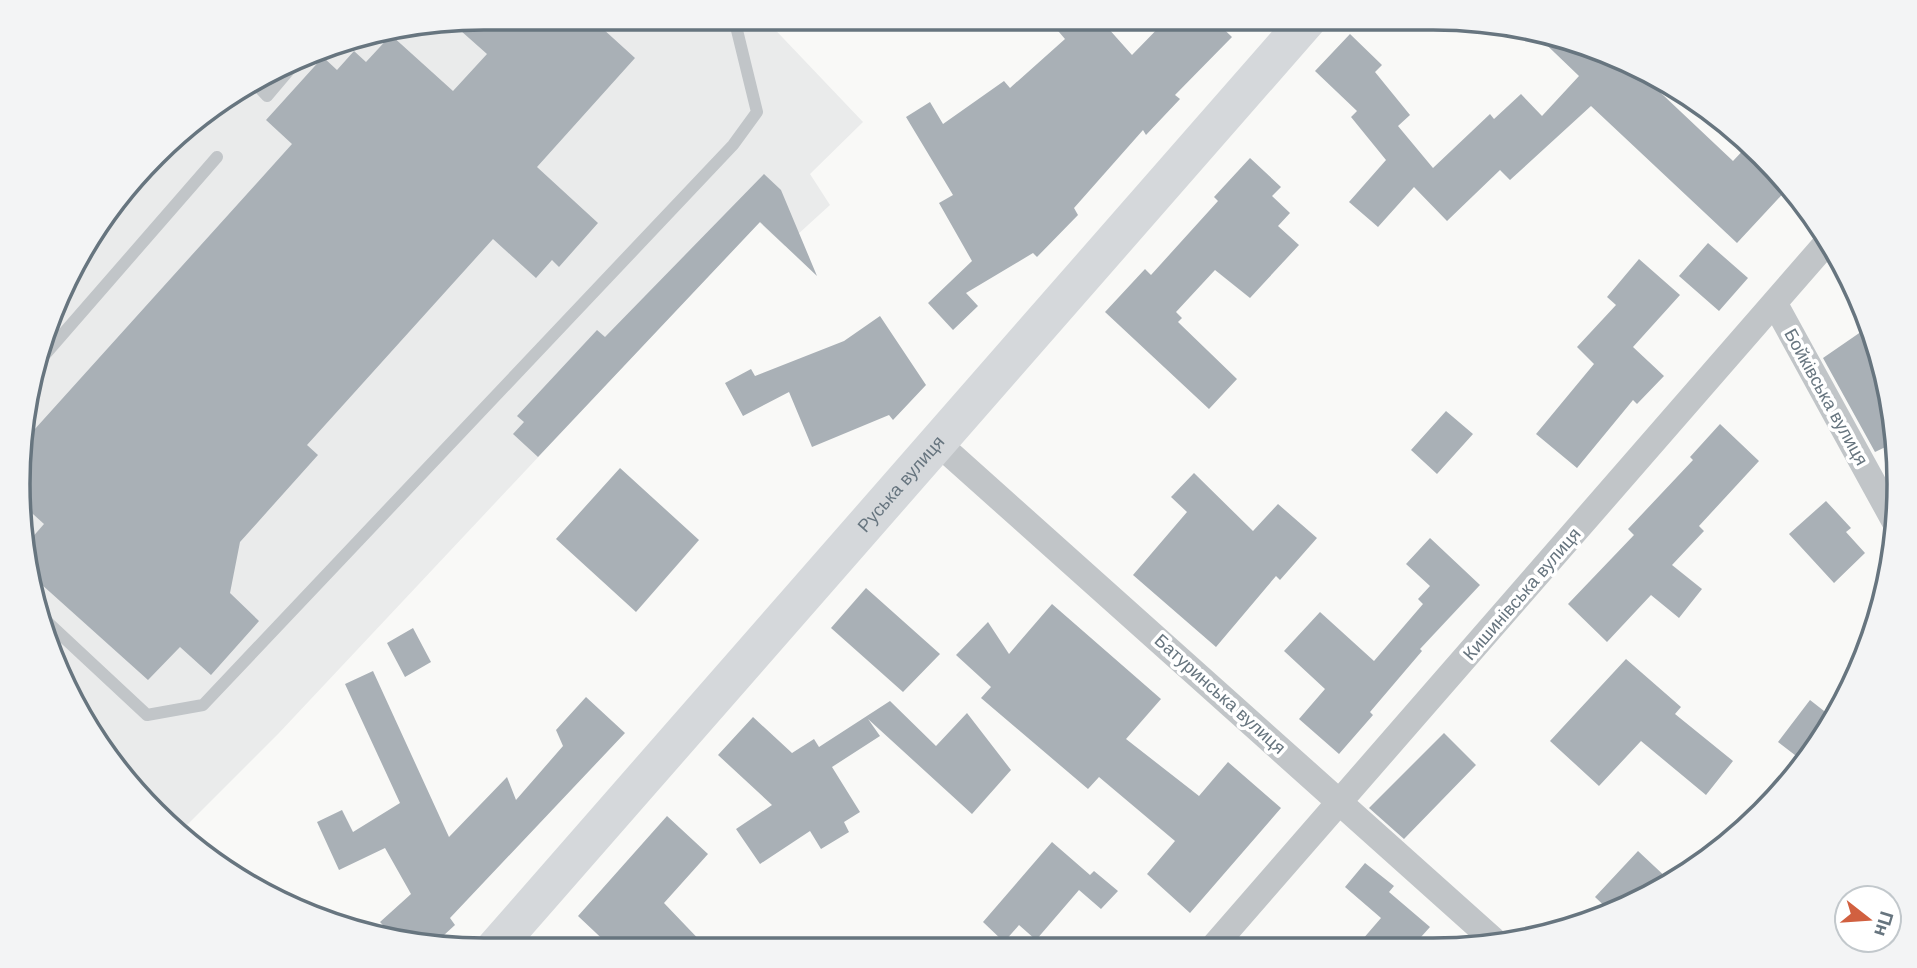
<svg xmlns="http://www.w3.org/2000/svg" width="1917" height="968" font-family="Arial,sans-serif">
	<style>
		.built { fill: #eaebeb }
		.building { fill: #a9b0b6 }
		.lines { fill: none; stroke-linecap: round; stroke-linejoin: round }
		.service { stroke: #c1c5c8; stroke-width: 12 }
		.minor { stroke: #c1c5c8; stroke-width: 26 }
		.primary { stroke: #d5d8db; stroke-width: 38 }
		.labels { text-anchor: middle; stroke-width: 7; stroke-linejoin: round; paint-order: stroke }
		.street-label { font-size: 18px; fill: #67757f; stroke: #fff }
		.rim { fill: none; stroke: #67757f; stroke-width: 3.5 }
	</style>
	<rect width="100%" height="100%" fill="#f9f9f7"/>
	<path class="built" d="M484,18H764L863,122L810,174L830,205L785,246L759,222L279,733L180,832L148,805L65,690L21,545L27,393L53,305L96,225L200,114L334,42Z"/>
	<path class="building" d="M484,18H591L635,58L537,167L598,223L559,267L552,260L536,278L493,239L307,445L318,455L240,542L230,593L259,621L211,675L180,647L148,680L31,575L23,548L44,524L23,505L25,440L292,144L266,120L323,57L337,70L354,51L366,62L391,35L453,91L487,54L452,23Z
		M1047,18H1099L1132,55L1168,18H1212L1232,37L1175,95L1180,99L1146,135L1143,130L1074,208L1078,215L1037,257L1033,253L966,293L978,306L953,330L928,303L972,261L939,203L953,195L906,117L930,102L943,124L1004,81L1010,88L1065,39Z
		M1531,30L1553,33L1627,61L1733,161L1749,144L1790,186L1737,243L1591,106L1510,180L1500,170L1447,221L1414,187L1378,227L1349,202L1386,160L1351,117L1357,111L1315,71L1350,34L1382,65L1375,72L1410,115L1398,126L1433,168L1490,114L1494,119L1521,94L1542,116L1579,76Z
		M1250,158L1281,187L1272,196L1290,213L1278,226L1299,245L1250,298L1215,270L1176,312L1182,318L1178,322L1237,379L1209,409L1105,312L1145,269L1151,275L1218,201L1214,197Z
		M764,174L781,190L817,276L760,222L538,457L513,434L524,422L517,416L597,330L605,337Z
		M1708,243L1748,278L1719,311L1679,276Z
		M1639,259L1680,295L1633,347L1664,376L1637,404L1633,400L1577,468L1536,434L1594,364L1577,347L1616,305L1607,297Z
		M880,316L926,385L893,420L889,415L812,447L789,392L743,416L725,383L751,369L755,376L844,341Z
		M1868,327L1879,354L1893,411L1886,414L1896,439V442L1875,452L1823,358Z
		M1446,411L1473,434L1437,474L1411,450Z
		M1720,424L1759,461L1699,526L1704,531L1672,565L1702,589L1679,618L1651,595L1607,642L1568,604L1634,535L1628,529L1693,460L1690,457Z
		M620,468L699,540L636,612L556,539Z
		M1194,473L1253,531L1278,504L1317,538L1280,580L1276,576L1216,647L1133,575L1187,512L1171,497Z
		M1826,501L1851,528L1846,532L1865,553L1834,583L1789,534Z
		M1430,538L1480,585L1420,649L1422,651L1370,712L1373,715L1339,754L1299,719L1325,689L1284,651L1320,612L1374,661L1423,604L1418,599L1430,586L1406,564Z
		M866,588L940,654L903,692L831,628Z
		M1052,604L1161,699L1126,739L1199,796L1228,762L1281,808L1190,913L1147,874L1175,841L1099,777L1088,789L981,698L991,687L956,655L988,622L1009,654Z
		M413,628L431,662L405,677L387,643Z
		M1626,659L1681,707L1675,714L1733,761L1706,795L1641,741L1599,786L1550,741Z
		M373,671L449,837L507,777L516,800L563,746L556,730L586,697L625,733L450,918L455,925L432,946L397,940L380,922L411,894L385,848L339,870L317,822L342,810L353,832L400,803L345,684Z
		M1810,700L1833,718L1804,762L1778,742Z
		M890,701L936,746L967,713L1011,770L972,814L868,719L880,736L832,767L860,812L844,822L849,832L821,849L810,831L760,864L736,829L772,805L718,755L753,717L792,753L814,739L819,747Z
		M1444,733L1476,765L1404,839L1369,808Z
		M667,816L708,854L664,903L708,949H613L578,916Z
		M1052,842L1090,875L1094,871L1118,891L1101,909L1079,890L1036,940L1019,925L1004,942L983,922Z
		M1638,851L1670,881L1613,914L1595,897Z
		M1365,863L1394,886L1389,892L1430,927L1412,947H1356L1381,918L1345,887Z"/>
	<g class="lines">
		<path class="service" d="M622,25L629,18
			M256,84L267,96L295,63
			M35,366L217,157
			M44,619L147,715L203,705L733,145L757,112L734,18"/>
		<path class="minor" d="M1775,304L1897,526
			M939,444L1499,945
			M1213,947L1829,240"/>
		<path class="primary" id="s1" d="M494,949L1309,18"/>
	</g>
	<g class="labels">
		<g class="street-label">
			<text transform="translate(1826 397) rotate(61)" y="6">Бойківська вулиця</text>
			<text dy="6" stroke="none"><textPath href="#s1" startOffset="618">Руська вулиця</textPath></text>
			<text transform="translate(1522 594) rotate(-49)" y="6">Кишинівська вулиця</text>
			<text transform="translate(1220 694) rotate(42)" y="6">Батуринська вулиця</text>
		</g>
	</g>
	<path d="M0 0H1917V968H0ZM484 30H1433A454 454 0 0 1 1887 484V484A454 454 0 0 1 1433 938H484A454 454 0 0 1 30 484V484A454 454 0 0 1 484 30Z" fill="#f3f4f5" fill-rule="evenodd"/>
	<path class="rim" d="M484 30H1433A454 454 0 0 1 1887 484V484A454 454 0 0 1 1433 938H484A454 454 0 0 1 30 484V484A454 454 0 0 1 484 30Z"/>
	<g transform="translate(1868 919) rotate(107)"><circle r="33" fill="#ffffff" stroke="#c2c8cc" stroke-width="2"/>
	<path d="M0-5L12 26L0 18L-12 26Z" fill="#d16040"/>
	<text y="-10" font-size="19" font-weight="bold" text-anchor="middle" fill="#67757f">Пн</text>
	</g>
</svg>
